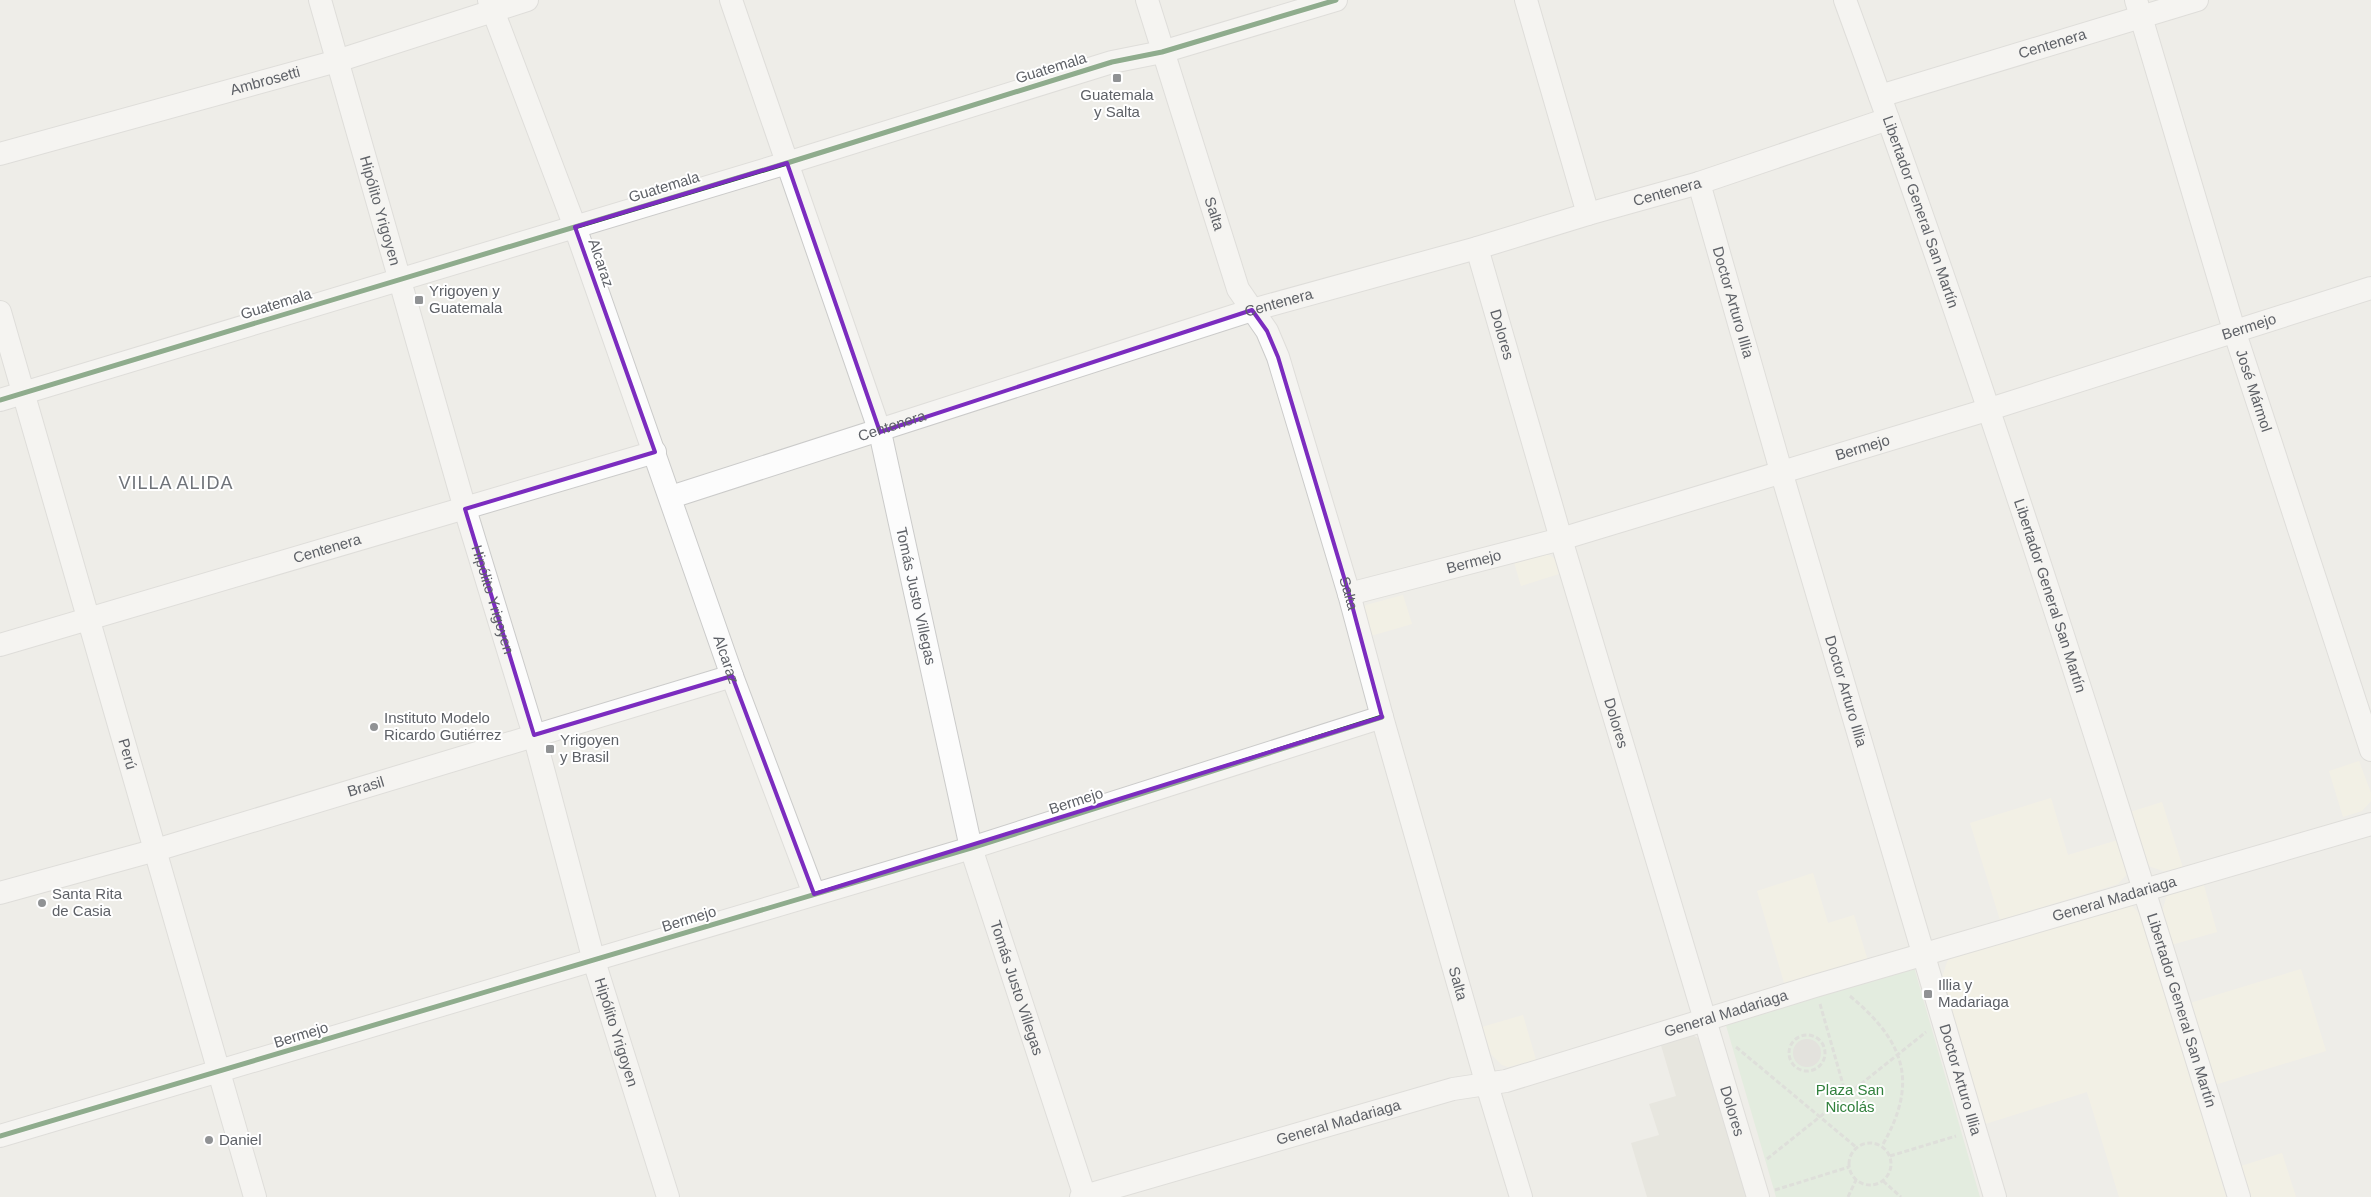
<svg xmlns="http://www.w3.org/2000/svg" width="2371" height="1197" font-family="Helvetica,sans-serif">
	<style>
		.commercial { fill: #f7f4e2 }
		.education { fill: #deddd6 }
		.green { fill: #d6ead5 }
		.building { fill: #d5d4d1 }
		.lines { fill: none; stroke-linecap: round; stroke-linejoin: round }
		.street-casing { stroke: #cbcbca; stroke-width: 24 }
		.path { stroke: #cacecb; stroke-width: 3; stroke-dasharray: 5 2.5; stroke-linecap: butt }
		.street { stroke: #fcfcfc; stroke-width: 22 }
		.cycleway-casing { stroke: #fff; stroke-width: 8 }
		.cycleway { stroke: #1b5e20; stroke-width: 5 }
		.marked { fill: none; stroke: #7b2cbf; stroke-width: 4; stroke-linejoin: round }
		.poi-dot { fill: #909294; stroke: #fff; stroke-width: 2 }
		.labels { text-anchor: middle; stroke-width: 4; stroke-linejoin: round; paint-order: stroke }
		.street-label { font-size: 15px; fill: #5e6167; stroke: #fff }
		.poi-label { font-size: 15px; fill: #5e6167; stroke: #fff; text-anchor: start }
		.park-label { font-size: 15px; fill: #32813d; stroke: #fff }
		.quarter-label { font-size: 18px; letter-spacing: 1px; fill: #6f7379; stroke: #fff }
	</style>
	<rect width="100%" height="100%" fill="#eeede8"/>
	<path class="commercial" d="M1540,554L1549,555L1555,559L1560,564L1562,573L1521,586L1514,562Z
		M1403,595L1412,624L1367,637L1361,610L1366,605Z
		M2359,761L2371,793V801L2362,811L2343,817L2329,771Z
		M2051,798L2068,855L2118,840L2127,867V874L2118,884L2000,920L1970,823Z
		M2162,802L2183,868L2164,871L2151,867L2145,862L2127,813Z
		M1813,873L1828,923L1854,915L1868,961L1785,986L1757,891Z
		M2203,882L2217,932L2171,945L2162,912L2167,895Z
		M2123,903L2132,906L2144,918L2226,1197H2119L2087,1092L1985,1124L1942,978L1947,962L1952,955Z
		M2301,969L2326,1051L2211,1086L2187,1004Z
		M1523,1015L1536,1060L1508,1067L1502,1065L1491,1054L1482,1027Z
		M2282,1153L2296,1197H2247L2238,1167Z"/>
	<path class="education" d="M1693,1035L1699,1039L1746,1197H1647L1631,1143L1659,1135L1649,1104L1676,1096L1660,1042Z"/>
	<path class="green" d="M1914,967L1980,1197H1776L1725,1022Z"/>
	<path class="building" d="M1793 1053a14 14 0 1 1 28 0a14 14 0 1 1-28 0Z"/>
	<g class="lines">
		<defs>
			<g id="street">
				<path id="s1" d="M320,0L465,509L534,735L594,961L668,1197"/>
				<path id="s2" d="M489,0L575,227L732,676L814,894"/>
				<path id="s3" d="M731,0L880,432L971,848L1085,1197"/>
				<path id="s4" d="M1147,0L1238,289L1267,331L1278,357L1349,594L1382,717L1487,1085L1521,1197"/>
				<path d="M1526,0L1588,214"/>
				<path id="s5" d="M1845,0C1990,395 2116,795 2239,1197"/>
				<path id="s6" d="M2136,0L2234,330L2371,750"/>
				<path id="s7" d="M1880,96L2197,0"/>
				<path id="s8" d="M0,154L337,61L527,0"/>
				<path id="s9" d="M1699,183L1781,471L1995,1197"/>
				<path id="s10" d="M1477,248L1561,539L1758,1197"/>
				<path id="s11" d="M0,312L255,1197"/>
				<path d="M0,400L787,163L1112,62L1162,52L1336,0"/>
				<path id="s12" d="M671,497L1252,310L1477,248L1588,214L1699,183L1888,119"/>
				<path id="s13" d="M1349,594L1561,539L1990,409L2371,288"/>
				<path id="s14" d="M0,645L655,452"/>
				<path id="s15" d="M0,893L156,850L732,676"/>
				<path d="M0,1136L971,848L1382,717"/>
				<path id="s16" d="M1081,1197L1453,1089L1506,1081L1815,986L2371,824"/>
			</g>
		</defs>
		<use href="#street" class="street-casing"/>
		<path class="path" d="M1850,996C1905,1042 1919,1082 1882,1146
			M1820,1004L1846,1095
			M1789 1053a18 18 0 1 1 36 0a18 18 0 1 1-36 0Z
			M1736,1047L1856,1147
			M1849 1164a21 21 0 1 1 42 0a21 21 0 1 1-42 0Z
			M1890,1156L1956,1136
			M1767,1159L1926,1032
			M1883,1181L1901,1197
			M1775,1190L1849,1167
			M1848,1197L1856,1180"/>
		<use href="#street" class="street"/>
		<defs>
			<path id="cycleway" d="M0,400L787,163L1112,62L1162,52L1336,0
				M0,1136L971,848L1382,717"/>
		</defs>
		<use href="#cycleway" class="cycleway-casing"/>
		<use href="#cycleway" class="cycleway"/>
	</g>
	<path d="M0 0H2371V1197H0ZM787,163L880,432L1252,310L1267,331L1278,357L1349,594L1382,717L814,894L732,676L534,735L465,509L655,452L575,227Z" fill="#eeede8" fill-opacity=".55" fill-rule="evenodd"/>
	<path class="marked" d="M787,163L880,432L1252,310L1267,331L1278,357L1349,594L1382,717L814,894L732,676L534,735L465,509L655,452L575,227Z"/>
	<g class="poi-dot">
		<rect x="1112" y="73" width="10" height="10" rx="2.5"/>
		<rect x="414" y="295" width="10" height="10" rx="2.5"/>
		<circle cx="374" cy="727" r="5"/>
		<rect x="545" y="744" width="10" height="10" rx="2.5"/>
		<circle cx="42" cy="903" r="5"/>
		<rect x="1923" y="989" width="10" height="10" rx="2.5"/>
		<circle cx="209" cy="1140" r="5"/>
	</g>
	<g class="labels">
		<g class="street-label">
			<text dy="5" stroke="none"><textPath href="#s7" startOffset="180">Centenera</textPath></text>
			<text transform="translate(1051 68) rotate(-17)" y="5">Guatemala</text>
			<text dy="5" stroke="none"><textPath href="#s8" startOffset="275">Ambrosetti</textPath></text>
			<text transform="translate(664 187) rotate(-17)" y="5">Guatemala</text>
			<text dy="5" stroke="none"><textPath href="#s12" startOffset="1042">Centenera</textPath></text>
			<text dy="5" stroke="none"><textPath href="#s1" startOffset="219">Hipólito Yrigoyen</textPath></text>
			<text dy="5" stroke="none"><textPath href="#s5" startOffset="225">Libertador General San Martín</textPath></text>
			<text dy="5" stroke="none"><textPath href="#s4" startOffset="224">Salta</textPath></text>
			<text transform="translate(601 263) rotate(71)" y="5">Alcaraz</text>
			<text dy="5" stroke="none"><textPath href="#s9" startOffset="124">Doctor Arturo Illia</textPath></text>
			<text dy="5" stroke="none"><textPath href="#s12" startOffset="638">Centenera</textPath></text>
			<text transform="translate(276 304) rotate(-17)" y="5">Guatemala</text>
			<text dy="5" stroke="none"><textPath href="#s13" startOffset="939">Bermejo</textPath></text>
			<text dy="5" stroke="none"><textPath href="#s10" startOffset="90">Dolores</textPath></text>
			<text dy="5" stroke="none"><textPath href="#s6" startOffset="408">José Mármol</textPath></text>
			<text dy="5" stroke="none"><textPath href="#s12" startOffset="232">Centenera</textPath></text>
			<text dy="5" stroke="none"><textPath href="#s13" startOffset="534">Bermejo</textPath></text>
			<text dy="5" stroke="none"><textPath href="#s14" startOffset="341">Centenera</textPath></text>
			<text dy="5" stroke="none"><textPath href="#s13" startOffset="129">Bermejo</textPath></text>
			<text dy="5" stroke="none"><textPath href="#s4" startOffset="629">Salta</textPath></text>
			<text dy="5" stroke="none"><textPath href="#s3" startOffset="625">Tomás Justo Villegas</textPath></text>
			<text dy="5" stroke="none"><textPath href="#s5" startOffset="630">Libertador General San Martín</textPath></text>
			<text dy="5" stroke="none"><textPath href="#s1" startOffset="624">Hipólito Yrigoyen</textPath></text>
			<text dy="5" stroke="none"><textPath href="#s2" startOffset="701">Alcaraz</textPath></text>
			<text dy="5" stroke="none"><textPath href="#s9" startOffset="529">Doctor Arturo Illia</textPath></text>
			<text dy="5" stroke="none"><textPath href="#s10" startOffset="495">Dolores</textPath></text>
			<text dy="5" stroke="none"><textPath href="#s11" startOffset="460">Perú</textPath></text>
			<text dy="5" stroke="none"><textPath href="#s15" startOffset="381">Brasil</textPath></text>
			<text transform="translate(1076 801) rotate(-18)" y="5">Bermejo</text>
			<text dy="5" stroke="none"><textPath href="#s16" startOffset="1076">General Madariaga</textPath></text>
			<text transform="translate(689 919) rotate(-17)" y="5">Bermejo</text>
			<text dy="5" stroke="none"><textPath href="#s4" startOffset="1034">Salta</textPath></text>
			<text dy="5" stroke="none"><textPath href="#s3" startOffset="1030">Tomás Justo Villegas</textPath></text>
			<text dy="5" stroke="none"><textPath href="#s5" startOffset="1065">Libertador General San Martín</textPath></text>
			<text dy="5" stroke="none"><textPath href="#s16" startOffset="671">General Madariaga</textPath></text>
			<text dy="5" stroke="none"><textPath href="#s1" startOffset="1074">Hipólito Yrigoyen</textPath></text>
			<text transform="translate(301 1035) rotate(-17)" y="5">Bermejo</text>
			<text dy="5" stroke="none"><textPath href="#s9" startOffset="934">Doctor Arturo Illia</textPath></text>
			<text dy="5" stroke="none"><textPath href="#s10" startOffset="900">Dolores</textPath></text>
			<text dy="5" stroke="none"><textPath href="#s16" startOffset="268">General Madariaga</textPath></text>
		</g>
		<g class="poi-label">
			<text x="1117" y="100" text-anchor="middle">Guatemala<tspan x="1117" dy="17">y Salta</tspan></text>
			<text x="429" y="296">Yrigoyen y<tspan x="429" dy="17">Guatemala</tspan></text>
			<text x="384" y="723">Instituto Modelo<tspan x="384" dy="17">Ricardo Gutiérrez</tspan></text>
			<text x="560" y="745">Yrigoyen<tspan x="560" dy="17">y Brasil</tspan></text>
			<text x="52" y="899">Santa Rita<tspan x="52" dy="17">de Casia</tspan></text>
			<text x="1938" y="990">Illia y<tspan x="1938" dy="17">Madariaga</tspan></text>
			<text x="219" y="1145">Daniel</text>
		</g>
		<g class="park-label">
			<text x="1850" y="1095">Plaza San<tspan x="1850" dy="17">Nicolás</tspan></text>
		</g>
		<g class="quarter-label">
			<text x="176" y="489">VILLA ALIDA</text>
		</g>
	</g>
</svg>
